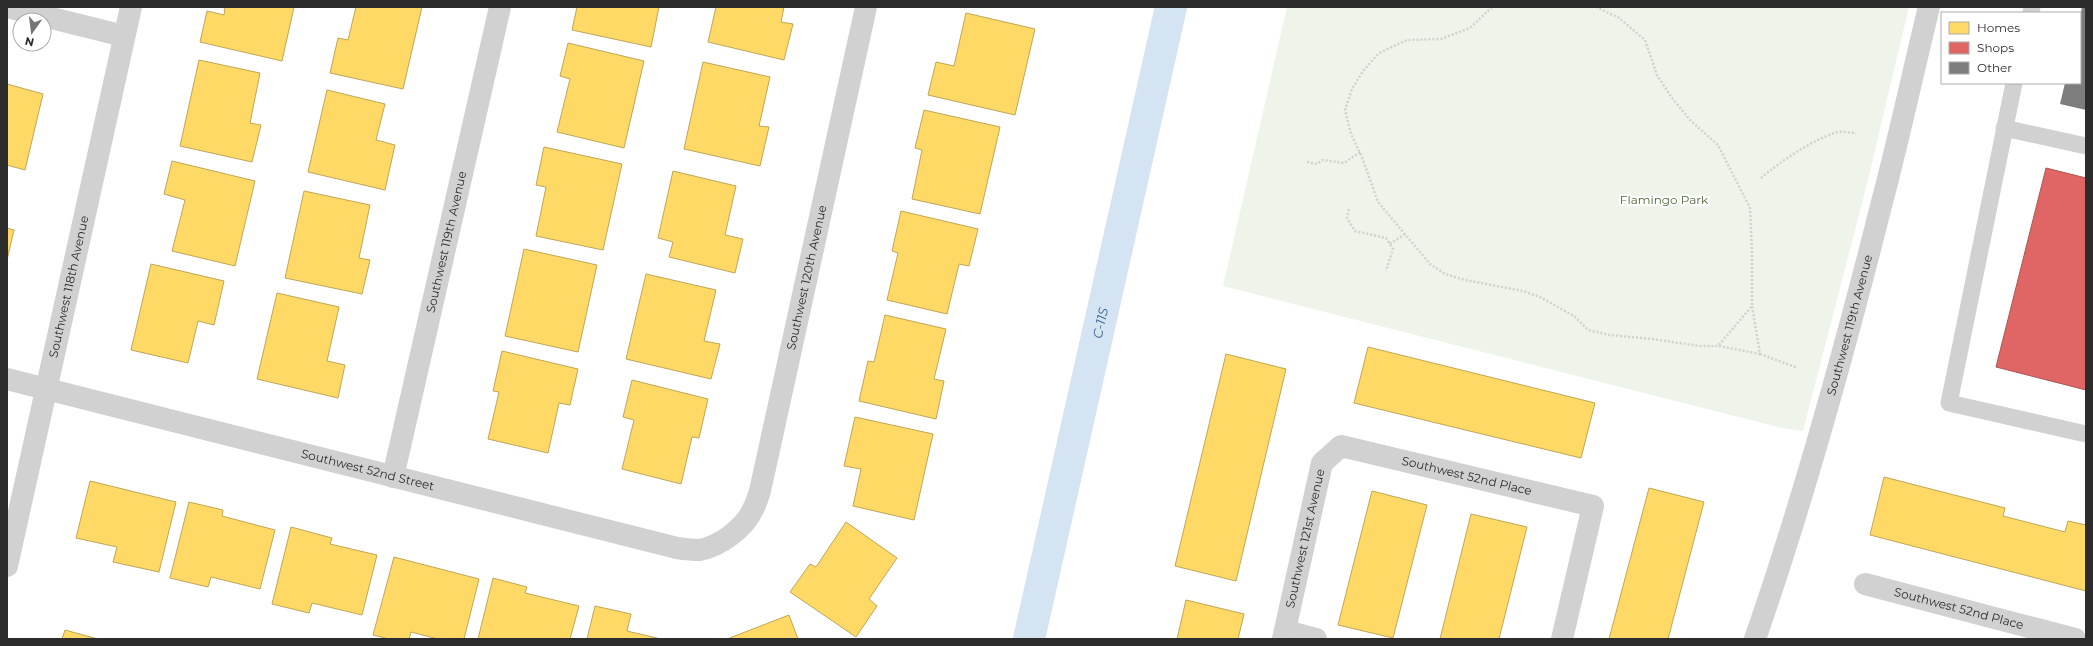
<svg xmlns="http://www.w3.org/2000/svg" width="2093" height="646" font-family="Montserrat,sans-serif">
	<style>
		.green { fill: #eef4ea }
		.homes { fill: #ffd966; stroke: #c0a555 }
		.shops { fill: #e06666; stroke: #a55 }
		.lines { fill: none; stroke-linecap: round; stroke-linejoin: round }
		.canal { stroke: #d5e4f2; stroke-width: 32 }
		.building { fill: #7d7d7d }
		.path { stroke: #d1d1d1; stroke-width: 2.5; stroke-dasharray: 2 2; stroke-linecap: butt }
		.service { stroke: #d1d1d1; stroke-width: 17 }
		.minor { stroke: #d1d1d1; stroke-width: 22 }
		.labels { text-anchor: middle; stroke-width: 4; stroke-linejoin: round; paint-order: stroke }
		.park-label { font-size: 12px; fill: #4b6938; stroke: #fff }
		.street-label { font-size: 12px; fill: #2c2c2c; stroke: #fff }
		.water-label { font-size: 13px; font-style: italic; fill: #376691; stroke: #fff }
	</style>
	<rect width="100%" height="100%" fill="#fff"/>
	<path class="green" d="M1287,7H1909L1868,180L1803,431L1782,428L1223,286Z"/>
	<path class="homes" d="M225,7H294L282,61L200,42L207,11L224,15Z
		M356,7H422L403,89L330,73L338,38L348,40Z
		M577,7H659L651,47L572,30Z
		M716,7H784L781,22L793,24L784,60L708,42Z
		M966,13L1035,29L1015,115L928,95L936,62L954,66Z
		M568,43L644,61L624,148L557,132L570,79L560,76Z
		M199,60L260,73L250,123L261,125L252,162L180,146Z
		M703,62L770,77L759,126L769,127L760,166L684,149Z
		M7,84L43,94L25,170L7,165Z
		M327,90L385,104L376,140L395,145L385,190L308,172Z
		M924,110L1000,127L980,214L912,199L922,150L915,148Z
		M544,147L622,164L603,250L536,236L546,187L536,185Z
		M172,161L255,181L235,266L172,251L185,200L164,194Z
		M673,171L736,186L725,235L743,239L735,273L669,257L673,242L658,238Z
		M304,191L370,205L359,258L370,260L362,294L285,278Z
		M901,211L978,229L969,266L959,264L947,314L887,300L898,253L892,251Z
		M7,228L14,230L7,260Z
		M524,249L597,265L578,352L505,336Z
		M151,264L224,281L214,325L198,321L188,363L131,350Z
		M646,274L716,290L704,341L720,344L711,379L626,359Z
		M277,293L339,307L327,361L345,365L338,398L257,379Z
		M885,315L946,329L934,379L944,381L936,419L859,401L868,361L874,362Z
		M1368,347L1595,403L1581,458L1354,403Z
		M502,351L578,369L570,405L559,403L548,453L488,439L499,392L493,391Z
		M1226,354L1286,369L1236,581L1175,566Z
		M632,380L708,399L699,438L692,437L681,484L622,469L634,420L623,417Z
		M855,417L933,434L914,520L853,506L861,469L844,466Z
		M1884,477L2005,508L2003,516L2065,532L2068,521L2086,525V591L1870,535Z
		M90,481L176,502L159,572L113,562L117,547L76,538Z
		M1649,488L1704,502L1668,639H1609Z
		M1372,491L1427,505L1393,638L1338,625Z
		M189,502L223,510L222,516L275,530L260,589L211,577L208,587L170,578Z
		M1471,514L1527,527L1499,639H1440Z
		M846,522L897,558L869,599L877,606L856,637L790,592L810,564L816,567Z
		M291,527L332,538L330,544L377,555L362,615L312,603L309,613L272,604Z
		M394,557L479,579L464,639H438L411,632L409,639H389L373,635Z
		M493,578L527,587L525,593L579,606L570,639H478Z
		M1186,600L1244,614L1238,639H1177Z
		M595,606L631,614L627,631L661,639H587Z
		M789,615L798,639H727Z
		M65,630L98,639H62Z"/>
	<path class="shops" d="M2046,168L2086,178V390L1996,367Z"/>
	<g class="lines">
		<path class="canal" id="s1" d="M1029,639L1171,7"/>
	</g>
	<path class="building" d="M2082,7H2086V110L2060,104L2065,83H2080V18Z"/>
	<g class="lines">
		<path class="path" d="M1492,7L1470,28L1441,39L1407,40L1379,53L1363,71L1352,89L1345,110L1351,134L1362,157L1378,202L1430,264L1445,274L1465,280L1523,291L1540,297L1574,316L1588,330L1610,335L1652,339L1700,346H1718L1752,306V252L1750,208L1718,145L1691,121L1672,98L1657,75L1645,40L1619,18L1596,7
			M1307,162L1317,164L1323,160L1344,163L1360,152
			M1761,178C1783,160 1810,141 1837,132C1843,131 1850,133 1856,133
			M1349,209L1347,218L1355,231L1386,238L1393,249L1386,271
			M1390,244L1405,234
			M1719,346L1760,354L1752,306
			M1760,354L1798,368"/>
		<path class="service" d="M2031,13L2032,7
			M2014,83L1949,403L2086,434
			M2004,128L2086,146"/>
		<g class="minor">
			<path d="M7,7L124,36"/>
			<path id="s2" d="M7,379L677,548C684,549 692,550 699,550C719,547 745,528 753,509C756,504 758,497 760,491L866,7"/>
			<path id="s3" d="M393,477L500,7"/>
			<path id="s4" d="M7,566L131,7"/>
			<path id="s5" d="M1865,584L2075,639"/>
			<path d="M1285,631L1316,639"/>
			<path id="s6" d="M1283,639L1322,463L1341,446L1593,506L1562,639"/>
			<path id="s7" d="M1755,639C1805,496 1845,349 1882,202C1899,138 1913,72 1929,7"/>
		</g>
	</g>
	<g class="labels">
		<g class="park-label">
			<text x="1664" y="204">Flamingo Park</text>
		</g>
		<g class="street-label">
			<text dy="4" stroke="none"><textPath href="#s3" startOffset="241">Southwest 119th Avenue</textPath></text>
			<text dy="4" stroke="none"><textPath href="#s2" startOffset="1021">Southwest 120th Avenue</textPath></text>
			<text dy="4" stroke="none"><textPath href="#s4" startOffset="286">Southwest 118th Avenue</textPath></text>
			<text dy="4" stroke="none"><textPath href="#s7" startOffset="328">Southwest 119th Avenue</textPath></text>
			<text dy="4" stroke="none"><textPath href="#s2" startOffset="372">Southwest 52nd Street</textPath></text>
			<text dy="4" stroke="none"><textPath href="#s6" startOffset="335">Southwest 52nd Place</textPath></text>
			<text dy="4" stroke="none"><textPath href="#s6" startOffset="103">Southwest 121st Avenue</textPath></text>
			<text dy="4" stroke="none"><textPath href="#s5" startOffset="97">Southwest 52nd Place</textPath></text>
		</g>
		<g class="water-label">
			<text dy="5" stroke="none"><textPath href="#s1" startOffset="324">C-11S</textPath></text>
		</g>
	</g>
	<rect width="2093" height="646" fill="none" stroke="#2c2c2c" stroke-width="16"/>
	<rect x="1941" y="12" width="140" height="72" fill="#ffffff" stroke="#ababab"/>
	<rect x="1949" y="22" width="20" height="12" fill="#ffd966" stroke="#ababab"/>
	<text x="1977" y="32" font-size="12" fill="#2c2c2c">Homes</text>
	<rect x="1949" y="42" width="20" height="12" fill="#e06666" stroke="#ababab"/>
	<text x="1977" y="52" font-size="12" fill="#2c2c2c">Shops</text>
	<rect x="1949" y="62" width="20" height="12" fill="#7d7d7d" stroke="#ababab"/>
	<text x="1977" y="72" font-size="12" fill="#2c2c2c">Other</text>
	<g transform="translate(32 32) rotate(194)"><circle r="19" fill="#ffffff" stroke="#ababab"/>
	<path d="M0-3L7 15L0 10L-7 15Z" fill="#767676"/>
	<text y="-6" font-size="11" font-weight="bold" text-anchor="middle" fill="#2c2c2c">N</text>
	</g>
</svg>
